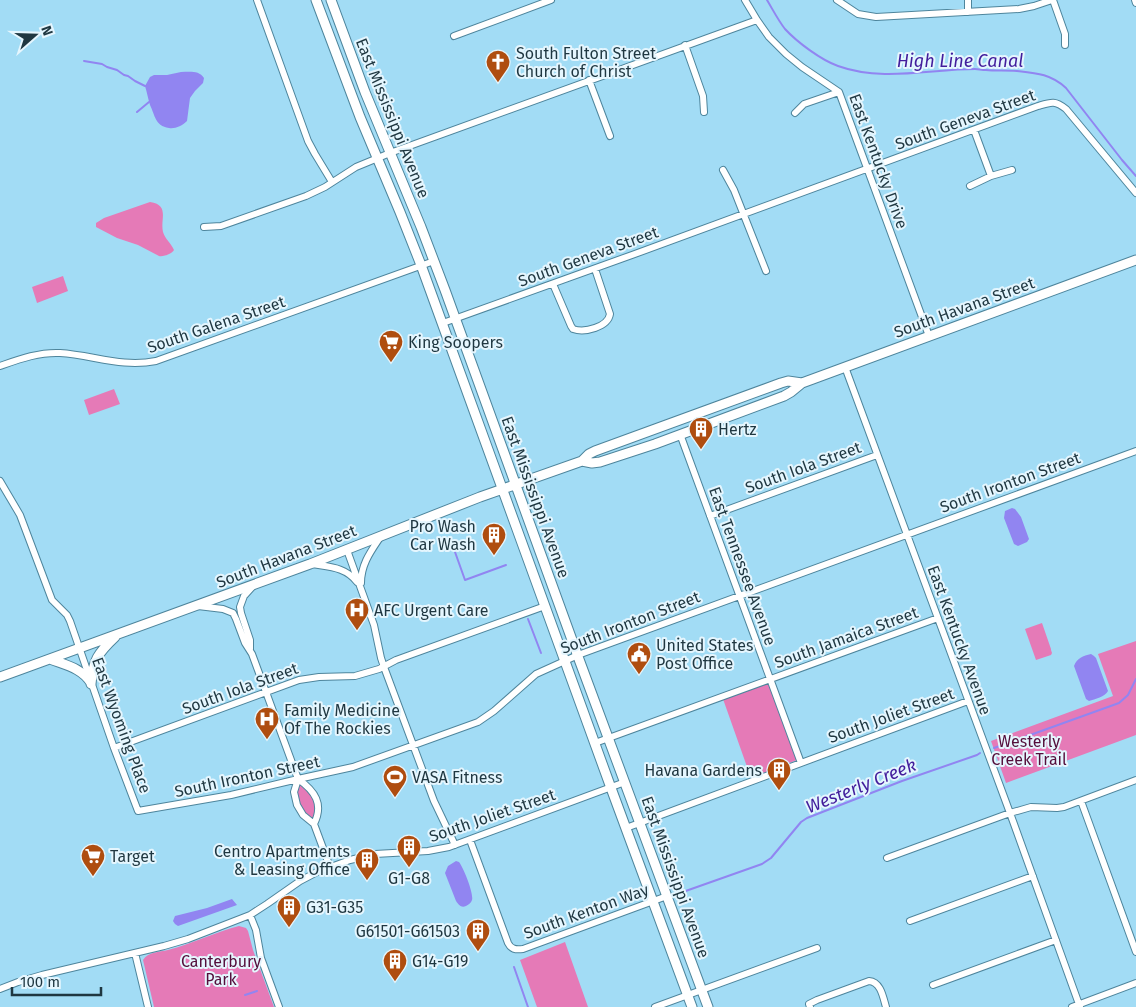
<svg xmlns="http://www.w3.org/2000/svg" width="1136" height="1007" font-family="'Fira Sans',sans-serif">
	<style>
		.green { fill: #e57ab7 }
		.water { fill: #9185f1 }
		.lines { fill: none; stroke-linecap: round; stroke-linejoin: round }
		.stream { stroke: #9185f1; stroke-width: 2 }
		.minor-casing { stroke: #4e859c; stroke-width: 8 }
		.major-casing { stroke: #4e859c; stroke-width: 11 }
		.minor { stroke: #fff; stroke-width: 6 }
		.major { stroke: #fff; stroke-width: 9 }
		.labels { text-anchor: middle; stroke-width: 4; stroke-linejoin: round; paint-order: stroke }
		.poi-label { font-size: 16px; fill: #1f3741; stroke: #e5f6fe; text-anchor: start }
		.street-label { font-size: 16px; fill: #1f3741; stroke: #e5f6fe }
		.park-label { font-size: 16px; fill: #540e3b; stroke: #e5f6fe }
		.water-label { font-size: 18px; font-style: italic; fill: #421d9c; stroke: #e5f6fe }
	</style>
	<rect width="100%" height="100%" fill="#a2dcf5"/>
	<path class="green" d="M150,202C170,205 160,219 163,232C165,239 171,243 174,250C172,254 163,257 159,256L138,245L117,238L96,227V223L104,218Z
		M63,276L68,291L37,303L32,287Z
		M114,389L120,404L89,415L84,400Z
		M1042,623L1051,649V650L1052,653L1051,655L1036,660L1025,629Z
		M1136,641V735L1006,783L991,741L1113,696L1098,654Z
		M769,683L797,760L751,778L723,699Z
		M298,779L305,784L318,804L314,824L309,821L295,799Z
		M239,926L246,928L248,931L253,950L274,1007H154L143,960C148,952 159,952 168,950C192,944 215,932 239,926Z
		M565,942L588,1007H537L520,960Z"/>
	<path class="water" d="M181,72C189,72 199,70 204,78L203,83L195,91L190,98L187,121C182,126 175,129 169,128C155,126 155,115 150,105C148,99 147,92 145,86L150,77L154,75H167Z
		M1012,508L1015,509L1021,517L1029,539L1027,542L1018,546L1014,544L1004,518L1005,511Z
		M1091,654L1094,656L1096,658L1108,691C1105,697 1095,699 1089,701L1086,699L1074,666C1077,658 1083,656 1091,654Z
		M456,861L459,862C463,867 474,893 472,900C471,903 469,904 466,906C461,908 459,905 456,901L445,873L448,866Z
		M232,899L237,905L178,926L175,924L173,921L175,916L207,908Z"/>
	<g class="lines">
		<path class="stream" d="M767,0C773,10 778,20 785,29C797,42 821,60 838,66C882,82 930,69 975,69C978,69 982,70 986,70C996,71 1006,70 1017,71C1036,73 1051,74 1066,88L1122,160L1136,176
			M84,61L102,64L107,67L117,70L124,75L128,76L135,81L145,86
			M137,112L149,102
			M455,552L465,580L506,565
			M528,619L541,653
			M994,748L1119,703L1128,695L1136,679
			M680,893L762,864L771,858L801,822L807,818L902,781L977,755L980,753
			M514,967L528,1007
			M245,995L257,991"/>
		<defs>
			<path id="minor" d="M257,0L308,141L315,154L332,182
				M745,0L757,20L769,37L786,54L802,67L839,92L929,336
				M837,0L858,14L876,17L1019,9L1034,6L1052,0
				M968,0V12
				M1053,0L1065,34V45
				M1135,0L1136,3
				M454,36L551,0
				M685,45L703,96L704,112
				M589,80L610,136
				M795,113L804,104L839,92
				M974,130L991,176
				M723,170L734,190L766,271
				M970,186L991,176L1012,170
				M204,227L221,226L306,196L325,187L356,167L390,153L757,20
				M553,284L571,326L573,329C585,333 608,327 610,314L595,269
				M443,323L632,255L1038,106C1051,102 1055,100 1066,109L1136,193
				M0,366C20,359 39,352 60,353C93,355 122,368 156,361L434,261
				M845,367L1010,813L1080,1007
				M680,434L801,763
				M0,481L20,515L52,600L67,615L70,621L114,748L138,811L231,795L298,779L353,767L478,722L494,711L536,674L578,655L1136,451
				M710,516L877,455
				M347,550L374,625L381,658L384,667L434,801L455,845
				M312,564C329,567 346,567 357,582
				M361,583C361,564 371,551 381,536
				M198,606L223,609L233,613L236,619L245,643L252,654L298,779C315,791 324,804 314,824
				M250,649V640L241,613L240,607L244,596L254,585
				M595,743L938,618
				M114,748L299,680L319,677L355,676L379,669L396,660L545,606
				M298,779L294,792L297,805L303,815L314,824L330,867
				M1081,801L1136,952
				M626,828L968,701
				M470,840L508,943C511,949 515,950 523,949L667,896
				M887,858L1010,813L1031,807L1057,808L1064,807L1136,780
				M250,915L256,930L261,958L279,1007
				M910,921L1033,876
				M135,953L148,1007
				M933,985L1056,940
				M0,989L18,982L42,975L164,946L188,939L250,915L267,904L300,881L317,872L350,860L375,854L428,851L449,847L625,782
				M655,1007L817,948
				M810,1007L809,1004L817,1000L869,981C881,982 883,997 886,1007
				M1072,1007L1136,983"/>
			<path id="major" d="M316,0L360,117L400,212L421,265L611,788L692,1007
				M331,0L365,92L421,227L445,290L580,662L708,1007
				M582,461L592,463L600,462L655,444L784,396L791,392L802,383L1136,260
				M50,659C65,665 82,668 91,683
				M0,677L310,564L480,497L582,461L589,454L595,451L781,383L788,381L802,383
				M91,684C93,660 98,653 115,637"/>
		</defs>
		<use href="#minor" class="minor-casing"/>
		<use href="#major" class="major-casing"/>
		<use href="#minor" class="minor"/>
		<use href="#major" class="major"/>
	</g>
	<defs>
		<symbol id="church-pin" viewBox="-11 -11 22 30"><path d="M0 17L-7.5 6A9.5 9.5 0 1 1 7.5 6Z" fill="#af4d0f" stroke="#e5f6fe"/><path d="M-1.2-6h2.4v3.5h3.3v2.4h-3.3V6h-2.4V-.1h-3.3v-2.4h3.3Z" fill="#fff"/></symbol>
		<symbol id="supermarket-pin" viewBox="-11 -11 22 30"><path d="M0 17L-7.5 6A9.5 9.5 0 1 1 7.5 6Z" fill="#af4d0f" stroke="#e5f6fe"/><path d="M-6-5.5h2.5l.6 2H6L4.5 2H-2.5L-4.4-4H-6ZM-1.5 3.2a1.3 1.3 0 1 0 .1 0ZM3 3.2a1.3 1.3 0 1 0 .1 0Z" fill="#fff"/></symbol>
		<symbol id="building-pin" viewBox="-11 -11 22 30"><path d="M0 17L-7.5 6A9.5 9.5 0 1 1 7.5 6Z" fill="#af4d0f" stroke="#e5f6fe"/><path d="M-4-6H4V6H1V3H-1V6H-4ZM-2.5-4.3h1.7v1.8h-1.7ZM.8-4.3h1.7v1.8H.8ZM-2.5-1h1.7V.8h-1.7ZM.8-1h1.7V.8H.8Z" fill="#fff"/></symbol>
		<symbol id="hospital-pin" viewBox="-11 -11 22 30"><path d="M0 17L-7.5 6A9.5 9.5 0 1 1 7.5 6Z" fill="#af4d0f" stroke="#e5f6fe"/><path d="M-5-5h3v3.5h4V-5h3V5h-3V1.5h-4V5h-3Z" fill="#fff"/></symbol>
		<symbol id="civic-pin" viewBox="-11 -11 22 30"><path d="M0 17L-7.5 6A9.5 9.5 0 1 1 7.5 6Z" fill="#af4d0f" stroke="#e5f6fe"/><path d="M-.6-6.5H3V-4.5H.6V-3L4-1V1h2V6H-6V1h2V-1L-.6-3ZM-1.2 2.5V6h2.4V2.5Z" fill="#fff"/></symbol>
		<symbol id="stadium-pin" viewBox="-11 -11 22 30"><path d="M0 17L-7.5 6A9.5 9.5 0 1 1 7.5 6Z" fill="#af4d0f" stroke="#e5f6fe"/><path d="M0-5a6.5 5 0 1 0 0 10a6.5 5 0 1 0 0-10ZM-3.5-1.8h7v3.6h-7Z" fill="#fff"/></symbol>
	</defs>
	<g fill-rule="evenodd">
		<use href="#church-pin" x="484" y="48" width="28" height="38"/>
		<use href="#supermarket-pin" x="377" y="328" width="28" height="38"/>
		<use href="#building-pin" x="687" y="415" width="28" height="38"/>
		<use href="#building-pin" x="480" y="521" width="28" height="38"/>
		<use href="#hospital-pin" x="343" y="596" width="28" height="38"/>
		<use href="#civic-pin" x="625" y="640" width="28" height="38"/>
		<use href="#hospital-pin" x="253" y="705" width="28" height="38"/>
		<use href="#building-pin" x="765" y="756" width="28" height="38"/>
		<use href="#stadium-pin" x="381" y="763" width="28" height="38"/>
		<use href="#building-pin" x="395" y="833" width="28" height="38"/>
		<use href="#supermarket-pin" x="79" y="842" width="28" height="38"/>
		<use href="#building-pin" x="353" y="846" width="28" height="38"/>
		<use href="#building-pin" x="275" y="893" width="28" height="38"/>
		<use href="#building-pin" x="464" y="917" width="28" height="38"/>
		<use href="#building-pin" x="381" y="947" width="28" height="38"/>
	</g>
	<g class="labels">
		<g class="poi-label">
			<text x="516" y="59">South Fulton Street<tspan x="516" dy="18">Church of Christ</tspan></text>
			<text x="408" y="348">King Soopers</text>
			<text x="718" y="435">Hertz</text>
			<text x="476" y="532" text-anchor="end">Pro Wash<tspan x="476" dy="18">Car Wash</tspan></text>
			<text x="374" y="616">AFC Urgent Care</text>
			<text x="656" y="651">United States<tspan x="656" dy="18">Post Office</tspan></text>
			<text x="284" y="716">Family Medicine<tspan x="284" dy="18">Of The Rockies</tspan></text>
			<text x="762" y="776" text-anchor="end">Havana Gardens</text>
			<text x="412" y="783">VASA Fitness</text>
			<text x="350" y="857" text-anchor="end">Centro Apartments<tspan x="350" dy="18">&amp; Leasing Office</tspan></text>
			<text x="110" y="862">Target</text>
			<text x="409" y="884" text-anchor="middle">G1-G8</text>
			<text x="306" y="913">G31-G35</text>
			<text x="460" y="937" text-anchor="end">G61501-G61503</text>
			<text x="412" y="967">G14-G19</text>
		</g>
		<g class="street-label">
			<text transform="translate(393 118) rotate(68)" y="6">East Mississippi Avenue</text>
			<text transform="translate(965 119) rotate(-20)" y="6">South Geneva Street</text>
			<text transform="translate(879 161) rotate(70)" y="6">East Kentucky Drive</text>
			<text transform="translate(588 256) rotate(-20)" y="6">South Geneva Street</text>
			<text transform="translate(964 307) rotate(-20)" y="6">South Havana Street</text>
			<text transform="translate(216 324) rotate(-19)" y="6">South Galena Street</text>
			<text transform="translate(803 467) rotate(-20)" y="6">South Iola Street</text>
			<text transform="translate(1010 482) rotate(-20)" y="6">South Ironton Street</text>
			<text transform="translate(536 497) rotate(70)" y="6">East Mississippi Avenue</text>
			<text transform="translate(286 556) rotate(-21)" y="6">South Havana Street</text>
			<text transform="translate(743 566) rotate(70)" y="6">East Tennessee Avenue</text>
			<text transform="translate(630 622) rotate(-21)" y="6">South Ironton Street</text>
			<text transform="translate(846 637) rotate(-20)" y="6">South Jamaica Street</text>
			<text transform="translate(960 640) rotate(70)" y="6">East Kentucky Avenue</text>
			<text transform="translate(240 688) rotate(-20)" y="6">South Iola Street</text>
			<text transform="translate(891 715) rotate(-20)" y="6">South Joliet Street</text>
			<text transform="translate(122 725) rotate(70)" y="6">East Wyoming Place</text>
			<text transform="translate(247 776) rotate(-12)" y="6">South Ironton Street</text>
			<text transform="translate(492 815) rotate(-19)" y="6">South Joliet Street</text>
			<text transform="translate(676 877) rotate(70)" y="6">East Mississippi Avenue</text>
			<text transform="translate(586 911) rotate(-20)" y="6">South Kenton Way</text>
		</g>
		<g class="park-label">
			<text x="1029" y="747">Westerly<tspan x="1029" dy="18">Creek Trail</tspan></text>
			<text x="221" y="967">Canterbury<tspan x="221" dy="18">Park</tspan></text>
		</g>
		<g class="water-label">
			<text x="960" y="67">High Line Canal</text>
			<text transform="translate(861 786) rotate(-22)" y="6">Westerly Creek</text>
		</g>
	</g>
	<g transform="translate(35 35) rotate(70)" stroke="#e5f6fe" stroke-width="4" paint-order="stroke">
	<path d="M0-4L9 19L0 12L-9 19Z" fill="#1f3741"/>
	<text y="-8" font-size="14" font-weight="bold" text-anchor="middle" fill="#1f3741">N</text>
	</g>
	<path d="M12 987v8h89v-8" fill="none" stroke="#1f3741" stroke-width="2.5"/>
	<text x="20" y="987" font-size="15" fill="#1f3741" stroke="#e5f6fe" stroke-width="4" paint-order="stroke">100 m</text>
</svg>
